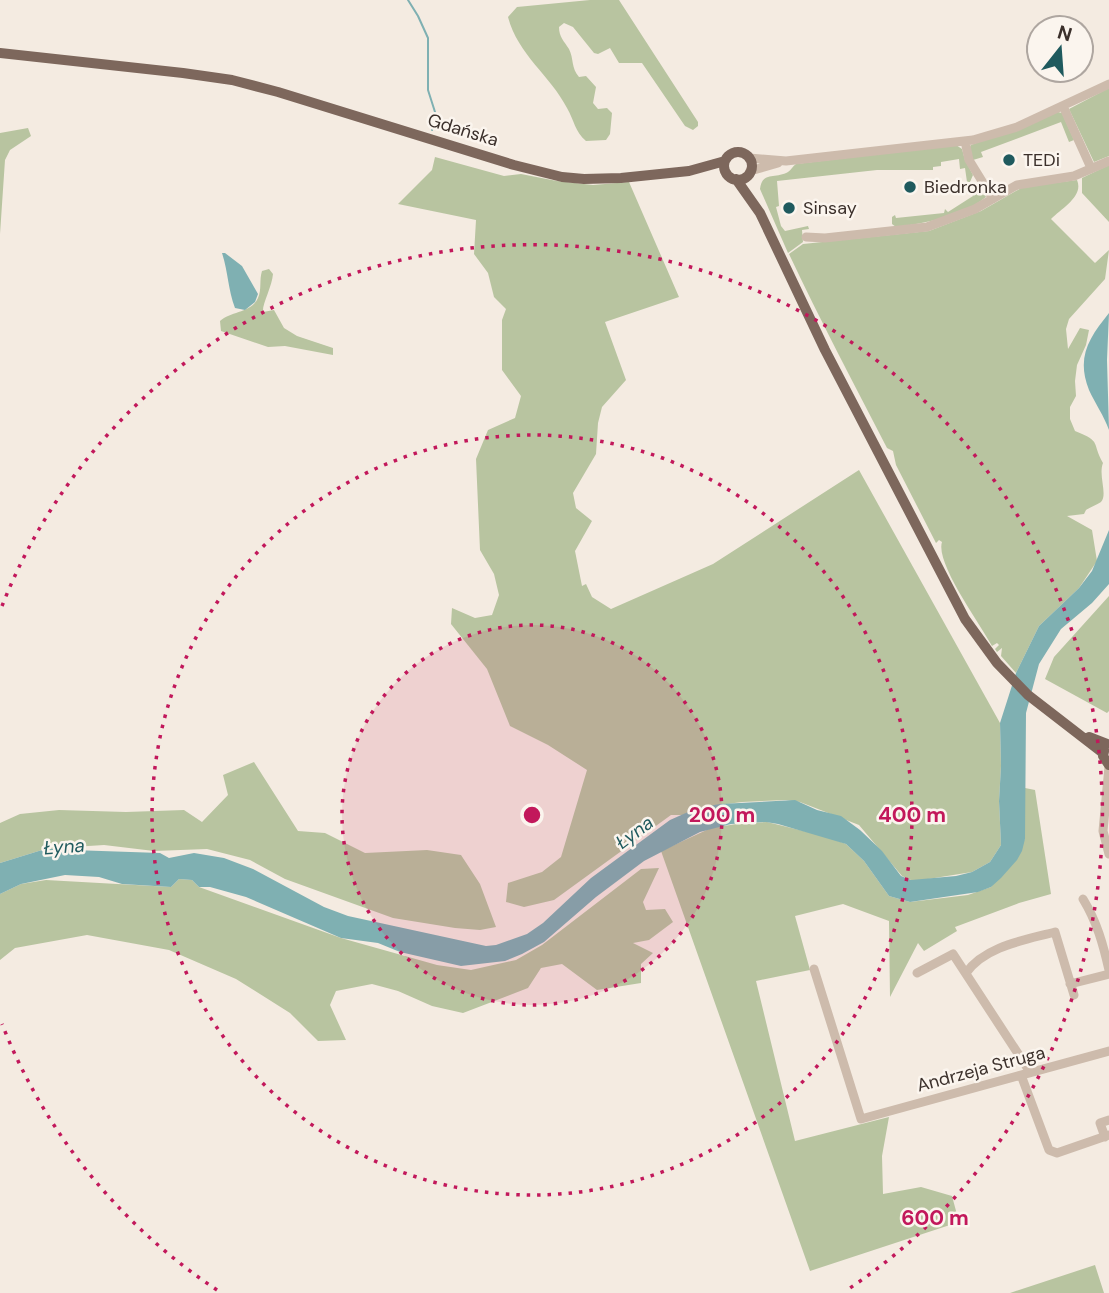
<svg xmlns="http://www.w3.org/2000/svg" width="1109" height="1293" font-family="'DM Sans',sans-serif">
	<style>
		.green { fill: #b8c4a0 }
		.water { fill: #7fb0b2 }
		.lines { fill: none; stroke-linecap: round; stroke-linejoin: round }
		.stream { stroke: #7fb0b2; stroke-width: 2 }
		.minor { stroke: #cdbbac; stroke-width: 9 }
		.major { stroke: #7d675c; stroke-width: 10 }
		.ring { fill: none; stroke: #c2185b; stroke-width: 3.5; stroke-dasharray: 3.5 7 }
		.poi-dot { fill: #1f5a5e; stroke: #fbf5ee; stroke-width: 2.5 }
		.labels { text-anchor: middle; stroke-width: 5; stroke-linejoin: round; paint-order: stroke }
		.street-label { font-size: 18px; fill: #3b302b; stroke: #fbf5ee }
		.poi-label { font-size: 18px; fill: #3b302b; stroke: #fbf5ee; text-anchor: start }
		.water-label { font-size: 19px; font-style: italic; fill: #1f5a5e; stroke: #fbf5ee }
		.centre { fill: #c2185b; stroke: #fbf5ee; stroke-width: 3.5 }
		.ring-label { font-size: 21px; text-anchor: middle; font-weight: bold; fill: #c2185b; stroke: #fbf5ee; stroke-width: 5; stroke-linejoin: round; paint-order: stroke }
	</style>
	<rect width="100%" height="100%" fill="#f4ebe1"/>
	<path class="green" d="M590,0H619L698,122V126L693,130L685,126L642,63H619L610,48L598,54L594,53L573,27L564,23L559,27C559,37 564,41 569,49C574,59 571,68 579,77L586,76L596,87L593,103L598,109L607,108L612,113L610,134L606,140L586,141C575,132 574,120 567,108C550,75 518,55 508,17L517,7Z
		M1109,88V156L1094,162L1069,109Z
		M1058,112L1062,113L1074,140L1069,142L1061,122L981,152L983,157L973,160L969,149L971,145Z
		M28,128L31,136L10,150L5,160L0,234V133Z
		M956,145L962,149L965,160L973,175L970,182H967L965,168L960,169L959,159L941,162V166L933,167V170H877L777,181L779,206L776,207L781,226L785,231L808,226L809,229L802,230L803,242L788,253L760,189C762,171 776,179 788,172C791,170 793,166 796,164Z
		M435,157L504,176L521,174L557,181L593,185L629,182L679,297L605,322L626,380L602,407L598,423L596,454L573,493L576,508L592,521L575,551L582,586L586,584L592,597L611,609L713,564L859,470L1000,723L1001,766L999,801L1001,845L990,862L972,872L922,880H911L902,876L859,825L800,802L786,800L742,802L697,808L683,815H671L554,900L524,907L506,902L508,883L542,872L561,857L587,770L548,745L510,726L487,669L451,624L452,608L475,618L492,615L499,595L494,574L480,550L476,459L488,430L515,418L521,396L502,370V320L506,309L494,297L488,273L474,254L476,220L398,204L432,170Z
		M1109,165V222L1082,193V178Z
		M1077,180C1084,196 1062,208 1051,219L1095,263L1109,250L1105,279L1069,319L1066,329L1068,349L1080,328L1089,330L1086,345L1077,365L1075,381L1076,396L1070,407V419L1075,431C1103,442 1091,443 1103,463C1098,475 1108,495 1101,502C1097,505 1090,507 1086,510L1084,514L1067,516L1092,530L1097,561L1079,588L1039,626L1016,673L1001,656L1002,648L997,652L995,649L999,645L997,643L992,646C981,625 935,563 942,542L939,540L936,543L896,465L893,451L887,448C855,386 820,320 789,254L803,244L929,231L981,211L1023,187Z
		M979,188L982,189L986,197C962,217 925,223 896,227L892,224V217L895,215L896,218L944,213L945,209L948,212L973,196L971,193Z
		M269,269L273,274C272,287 262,304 263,312L274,310L284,328L297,336L333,348V355L285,346L268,347L221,331L220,321C231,311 251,313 258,298C262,289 259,280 262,271Z
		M1109,596V711L1107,713L1045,679L1054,657Z
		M254,762L298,831L325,833L365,853L427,850L461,855L480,884L496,927L480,930L455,928L393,918L285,879L250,860L207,849L154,851L104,845L57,848L42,850L0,863V823L20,814L59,810L126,812L184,810L202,822L228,795L223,775Z
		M1025,788L1035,790L1051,894L1019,903L955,927L957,931L924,951L918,943L890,997L889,921L843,904L795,916L810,970L756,981L795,1141L889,1117L882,1156L883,1194L921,1187L952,1196L959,1222L810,1271L661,851L711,828L743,823L767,822L828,837L846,844L864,861L889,896L910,902L968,895L991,887L1025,839Z
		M659,868L643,902L646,910L665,909L673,922L649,940L633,943L653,953L641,964V983L597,990L562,964L541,968L528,988L463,1013L432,1006L398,991L372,984L336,991L330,1005L346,1040L318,1041L290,1013L236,979L169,950L87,935L15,948L0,960V894L21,884L46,880L171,887L179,879L192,880L199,887L341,938L437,965L471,970L516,960L542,945L641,869Z
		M1095,1265L1104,1293H1010Z"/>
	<path class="water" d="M222,253H225L242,266L258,294L255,302L245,310L235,308C228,290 228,271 222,253Z
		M1109,313L1107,360L1109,430C1104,416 1095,403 1089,390C1076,357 1089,338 1109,313Z
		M1109,530V584L1092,603L1061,629L1039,664L1026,713L1025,839L1022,851L1017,860L1001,878L991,887L978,892L910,902L889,896L864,861L846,844L778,824L766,822L731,824L700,832L644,861L596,897L544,942L522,954L505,961L461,966L400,952L378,943L341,938L246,897L210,887H199L192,880L179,879L171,887L122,884L99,877L65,875L21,884L0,894V863L42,850L57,848L72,850L160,853L169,858L194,853L224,858L253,869L324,907L348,916L486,946L496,945L527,934L543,923L591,878L670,820L697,808L720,804L795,800L817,810L841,816L860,830L882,851L901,876L911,880L956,876L972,872L990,862L1001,845L999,801L1001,766L1000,723L1016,673L1039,626L1079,588L1092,571Z"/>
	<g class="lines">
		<path class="stream" d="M408,0L418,16L428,38V90L435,112L432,130"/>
		<path class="minor" d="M1063,106L1091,168
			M965,141L969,160L993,199
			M749,158L786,161L973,140L1017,127L1109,84
			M750,171L778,163
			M806,237L825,238L927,227L975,209L1017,185L1074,176L1109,161
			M1109,767L1103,831L1109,854
			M1083,899C1097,922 1103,944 1109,970
			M814,969L861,1119L1109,1051
			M917,973L953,954L1030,1072
			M966,973C985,946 1025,940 1055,932L1074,995
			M1070,984L1109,974
			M1021,1075L1049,1150L1057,1153L1109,1135
			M1105,1137L1100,1123L1109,1120"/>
		<path class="major" d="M0,53L183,73L232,80L278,92L514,165L562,177L584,179L621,178L689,171L725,161
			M724 166a14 14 0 1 1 28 0a14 14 0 1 1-28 0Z
			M736,179L760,213L825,350L965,619L997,663L1028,695L1103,753
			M1089,737L1107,744
			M1105,747L1103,756L1109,765"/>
	</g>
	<circle cx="532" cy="815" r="190" fill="#c2185b" fill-opacity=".12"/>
	<g class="ring">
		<circle cx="532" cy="815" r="190"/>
		<circle cx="532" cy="815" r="380"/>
		<path d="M217 1290A570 570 0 0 1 2 1024M2 606A570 570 0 1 1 847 1290"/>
	</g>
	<g class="poi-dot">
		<circle cx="1009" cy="160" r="7"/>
		<circle cx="910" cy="187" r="7"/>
		<circle cx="789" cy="208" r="7"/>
	</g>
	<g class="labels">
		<g class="street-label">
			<text transform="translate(463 130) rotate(17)" y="6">Gdańska</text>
			<text transform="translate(981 1069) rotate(-15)" y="6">Andrzeja Struga</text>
		</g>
		<g class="poi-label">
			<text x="1023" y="166">TEDi</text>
			<text x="924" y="193">Biedronka</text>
			<text x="803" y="214">Sinsay</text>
		</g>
		<g class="water-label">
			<text transform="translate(634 832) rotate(-37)" y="7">Łyna</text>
			<text transform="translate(64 846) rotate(-4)" y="7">Łyna</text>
		</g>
	</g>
	<circle cx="532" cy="815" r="10" class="centre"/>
	<g class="ring-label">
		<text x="722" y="822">200 m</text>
		<text x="912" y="822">400 m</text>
		<text x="935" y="1225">600 m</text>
	</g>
	<g transform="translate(1060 49) rotate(17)"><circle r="33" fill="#fbf5ee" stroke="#aea6a0" stroke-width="2"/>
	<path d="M0-5L12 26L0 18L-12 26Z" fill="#1f5a5e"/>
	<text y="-10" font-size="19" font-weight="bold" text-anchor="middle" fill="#3b302b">N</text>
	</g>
</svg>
